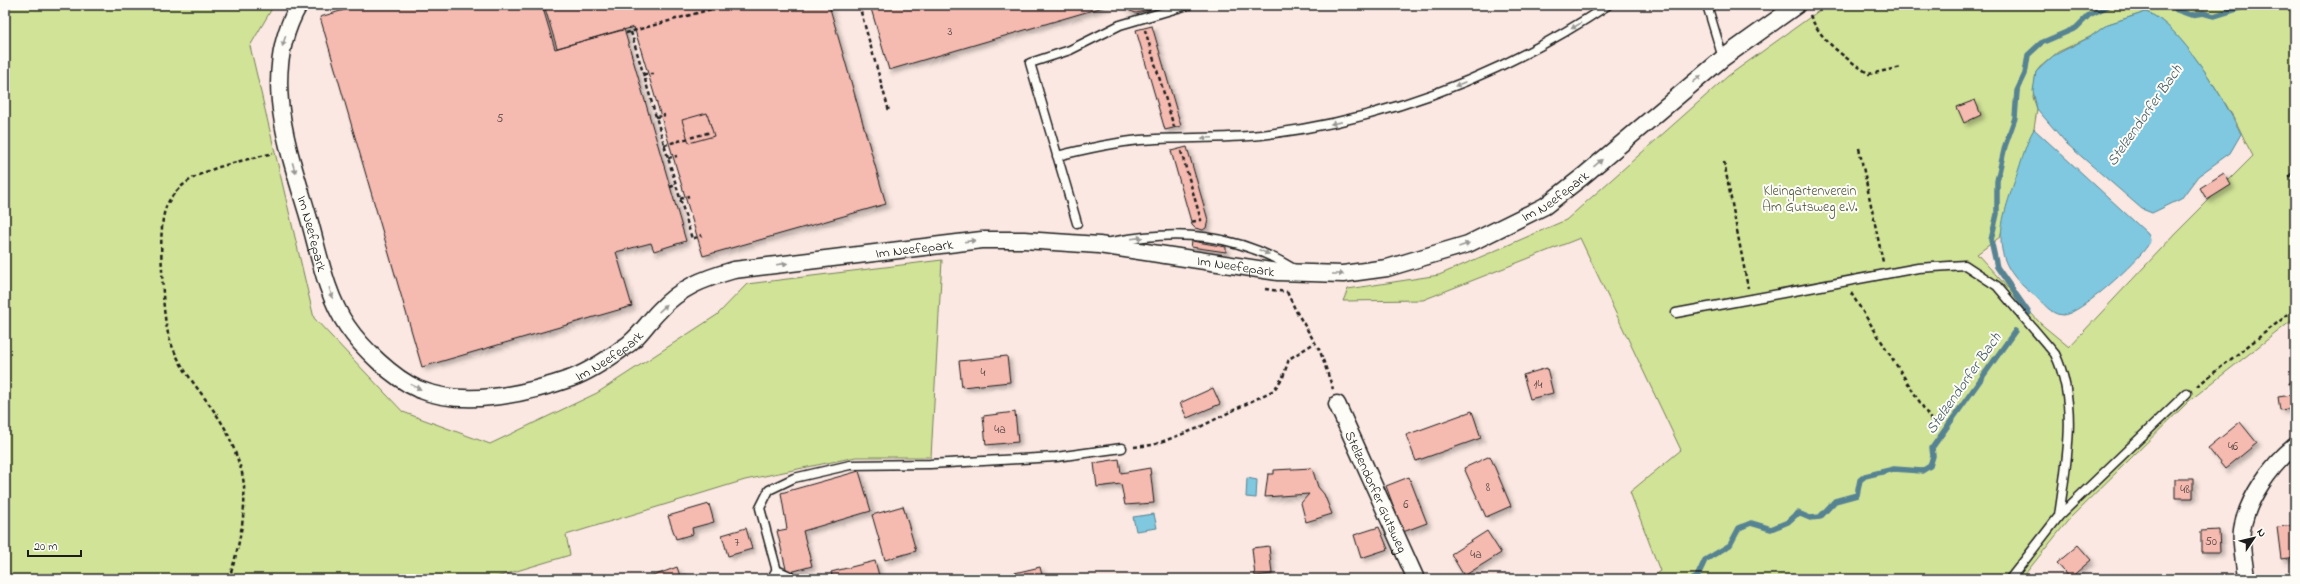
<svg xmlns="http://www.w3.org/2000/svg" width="2300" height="584" font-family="'Indie Flower',sans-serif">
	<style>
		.green { fill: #d1e397; stroke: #76805a; fill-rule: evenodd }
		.water { fill: #7fc8e0; stroke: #578392 }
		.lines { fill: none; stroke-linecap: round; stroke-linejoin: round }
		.stream { stroke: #578392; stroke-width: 5.5 }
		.building { fill: #f5bab0; stroke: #1c1c1c; filter: url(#shadow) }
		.lane-casing { stroke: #1c1c1c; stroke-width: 11 }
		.street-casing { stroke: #1c1c1c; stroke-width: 19 }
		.path { stroke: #1c1c1c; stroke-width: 2.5; stroke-dasharray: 4 3; stroke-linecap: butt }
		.lane { stroke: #fdfcf7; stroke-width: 8 }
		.street { stroke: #fdfcf7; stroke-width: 16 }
		.oneway { fill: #989794 }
		.labels { text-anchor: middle; stroke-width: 4; stroke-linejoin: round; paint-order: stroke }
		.number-label { font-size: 12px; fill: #524441 }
		.park-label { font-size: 14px; fill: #525841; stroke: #fdfcf7 }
		.street-label { font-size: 14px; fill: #1c1c1c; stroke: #fdfcf7 }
		.water-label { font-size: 15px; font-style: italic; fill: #3f5861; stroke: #fdfcf7 }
	</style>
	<defs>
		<filter id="shadow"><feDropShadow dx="3.5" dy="3.5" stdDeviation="2" flood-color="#0004"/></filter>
	</defs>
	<rect width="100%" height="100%" fill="#fbe8e2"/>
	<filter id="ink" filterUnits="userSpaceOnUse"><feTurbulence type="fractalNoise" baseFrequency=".025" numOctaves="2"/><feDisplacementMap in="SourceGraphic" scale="8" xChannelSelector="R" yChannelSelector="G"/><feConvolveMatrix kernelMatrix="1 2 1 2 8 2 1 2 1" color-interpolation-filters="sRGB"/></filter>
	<g filter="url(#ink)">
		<path class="green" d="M5,5H274L250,46L314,318L403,412L490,444L597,393L717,315L747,284L942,260L931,457H856L745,480L566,535L570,555L490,579H5Z
			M1827,5H2295V318L2189,401L2070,518L2021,579H1649L1660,571L1630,492L1681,450L1580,238L1423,300L1343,301L1348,289L1439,275L1566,220L1728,76ZM2146,12C2174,21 2212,81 2228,108C2238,123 2244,141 2253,156L2176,233L2069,347L2041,324L1977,254L2000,237L2034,129L2037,109L2033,97L2036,72L2040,67L2058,52L2090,37L2108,24Z"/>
		<path class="water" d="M2146,12C2179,22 2226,102 2241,134L2230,153L2198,176L2181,199L2152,213L2142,209L2067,144L2037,109L2033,91L2036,72L2053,56L2090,37L2108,24Z
			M2034,129L2148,234C2150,238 2151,242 2148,245C2139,260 2079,316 2062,315C2050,314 2044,303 2035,296C1987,260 1999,227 2016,177C2022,161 2025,144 2034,129Z
			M1247,478L1257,480L1256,498L1246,497Z
			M1154,514L1157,528L1136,531L1133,517Z"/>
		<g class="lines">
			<path class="stream" d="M2172,5L2177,10L2191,15L2203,13L2214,16L2250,5
				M2029,313L1997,267L1991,240L1997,214V181L2005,146L2015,118L2017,91L2025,74L2028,55L2041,43L2076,28L2089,15L2110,5
				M1693,579L1697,577L1705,560L1730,545L1739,528L1751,523L1771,529L1788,522L1798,513L1810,518L1820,517L1835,501L1857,495L1860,480L1865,476L1894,469L1922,471L1930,466L1933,456L1932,448L2015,331"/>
		</g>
		<path class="building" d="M361,5H542L555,49L624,29L686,241L654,251L651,243L616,252L632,306L422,367L320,17Z
			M544,5H829L886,204L703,256L634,27L557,48Z
			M870,5H1110L889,70Z
			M1123,5H1153L1149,10L1136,13L1130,11Z
			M1152,26L1181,126L1165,130L1136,30Z
			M1975,100L1981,115L1964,123L1957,107Z
			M707,113L714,136L689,143L682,120Z
			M1187,147L1208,220L1206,228L1203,230L1195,228L1192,225L1171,151Z
			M2224,173L2231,185L2207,200L2200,188Z
			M1192,241L1226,247V252L1191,247Z
			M1007,356L1010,382L962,387L959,361Z
			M1547,368L1553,393L1530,399L1523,375Z
			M2289,383H2295V408L2280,410L2278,397L2291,395Z
			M1213,388L1220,404L1187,418L1180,403Z
			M1472,411L1481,438L1416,461L1406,435Z
			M1015,412L1018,442L986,445L983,416Z
			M2240,422L2257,443L2225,469L2208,448Z
			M1490,456L1511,506L1486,517L1464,468Z
			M1119,459L1121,473L1150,468L1154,503L1125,505L1121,484L1097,487L1094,463Z
			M1312,468L1318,487L1324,494L1332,514L1306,522L1301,503L1309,494L1265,497L1268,474H1274V470Z
			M859,471L871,511L803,531L812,566L787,573L777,531L787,529L781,493Z
			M1409,477L1427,523L1403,532L1386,486Z
			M2175,479H2193V498H2175Z
			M709,504L714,522L692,528L693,534L676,539L668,516Z
			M903,506L916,551L885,560L872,515Z
			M2295,525V557L2281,559L2277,527Z
			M1379,527L1388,549L1361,558L1354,535Z
			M746,528L752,549L728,556L722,535Z
			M2219,530L2220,552H2201V531Z
			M1487,531L1501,553L1464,576L1451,554Z
			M2078,545L2091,560L2070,578L2057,563Z
			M1269,546L1272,574L1255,576L1252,548Z
			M875,561L880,579H833L831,572Z
			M677,567L680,576L687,574L689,579H645Z
			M1040,567L1043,579H1007L1006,575Z"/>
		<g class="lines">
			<defs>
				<path id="lane" d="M1707,5L1723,58
					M1057,156C1085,149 1112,143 1140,140C1180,137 1221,139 1261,135C1387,120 1503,75 1608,5
					M1077,223L1030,63L1070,50L1120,25L1188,5
					M1111,242C1177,229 1236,233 1294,269
					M1676,313L1918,268L1965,265L1997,286L2055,354C2079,404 2066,464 2059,516
					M778,575L760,508L769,490L794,478L850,465L930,464L1056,457L1122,448
					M2010,579L2059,516L2187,393"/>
				<g id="street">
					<path id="s1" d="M299,5C259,74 288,148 309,219C319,254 326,295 347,326C362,348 393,378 418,389C464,408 526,394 572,378C590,371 608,359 623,348C638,339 647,323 659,311C681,287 703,279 734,270L982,240H1024L1099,245L1278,272L1343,274L1387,268L1468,244L1545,206L1582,177L1723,58L1797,5"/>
					<path id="s2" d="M1337,404L1416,579"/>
					<path d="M778,575L787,579"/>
					<path d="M2246,579C2245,564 2240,545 2242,530C2247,499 2271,465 2295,446"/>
				</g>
			</defs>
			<use href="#lane" class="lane-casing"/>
			<use href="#street" class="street-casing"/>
			<path class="path" d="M831,5H833
				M859,5L889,111
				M1810,15C1821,42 1846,58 1869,74L1902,67
				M1145,30L1174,127
				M631,32L692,239L702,235
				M626,33L726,5
				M643,74H654
				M656,117L665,115
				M664,145L711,132
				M1859,148L1883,262
				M1181,151L1201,220L1190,222
				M668,158L677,156
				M1724,162L1748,288
				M2295,168L2290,176L2295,187
				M670,187L676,185
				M680,199L689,196
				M1265,289L1287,292
				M1287,292L1296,311L1320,351L1333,389
				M1851,293L1933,423
				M2197,386L2295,309
				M1134,447L1153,445L1196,429L1274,390L1283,377L1289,359L1316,342
				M229,579C239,548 250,500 241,469C237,457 232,443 227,432C210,400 181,374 170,340C163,319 163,292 162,270C161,254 160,222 166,207C182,169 237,163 273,153"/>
			<use href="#lane" class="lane"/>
			<use href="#street" class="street"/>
		</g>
		<defs><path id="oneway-solid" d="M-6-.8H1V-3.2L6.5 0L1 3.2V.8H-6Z"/></defs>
		<g class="oneway">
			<use href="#oneway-solid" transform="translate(1576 26) rotate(149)"/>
			<use href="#oneway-solid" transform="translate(284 41) rotate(107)"/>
			<use href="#oneway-solid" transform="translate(1697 79) rotate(-40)"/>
			<use href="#oneway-solid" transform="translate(1460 84) rotate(157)"/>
			<use href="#oneway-solid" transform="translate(1336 123) rotate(169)"/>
			<use href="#oneway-solid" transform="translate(1207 138) rotate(177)"/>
			<use href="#oneway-solid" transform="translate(1598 163) rotate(-40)"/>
			<use href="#oneway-solid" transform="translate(294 168) rotate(74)"/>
			<use href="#oneway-solid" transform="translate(1137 238) rotate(-7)"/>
			<use href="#oneway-solid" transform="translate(970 241) rotate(-7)"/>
			<use href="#oneway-solid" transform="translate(1464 245) rotate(-20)"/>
			<use href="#oneway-solid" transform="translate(1264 252) rotate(24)"/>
			<use href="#oneway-solid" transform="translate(782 264) rotate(-7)"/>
			<use href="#oneway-solid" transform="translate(1338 274)"/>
			<use href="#oneway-solid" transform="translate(331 293) rotate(73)"/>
			<use href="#oneway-solid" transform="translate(663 308) rotate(-43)"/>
			<use href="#oneway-solid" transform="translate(416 387) rotate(26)"/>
		</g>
	</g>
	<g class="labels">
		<g class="number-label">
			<text x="950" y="35">3</text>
			<text x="500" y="122">5</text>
			<text x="983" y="376">4</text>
			<text x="1538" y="388">14</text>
			<text x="1000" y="433">4a</text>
			<text x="2233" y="450">46</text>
			<text x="1488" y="491">8</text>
			<text x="2185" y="493">48</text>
			<text x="1406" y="508">6</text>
			<text x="2211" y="545">50</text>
			<text x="737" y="546">7</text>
			<text x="1476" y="558">4a</text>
		</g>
		<g class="park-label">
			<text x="1810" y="195">Kleingartenverein<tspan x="1810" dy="16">Am Gutsweg e.V.</tspan></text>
		</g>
		<g class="street-label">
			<text dy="5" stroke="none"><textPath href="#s1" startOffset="1628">Im Neefepark</textPath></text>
			<text dy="5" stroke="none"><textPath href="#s1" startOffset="236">Im Neefepark</textPath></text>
			<text dy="5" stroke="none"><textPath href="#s1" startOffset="968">Im Neefepark</textPath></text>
			<text dy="5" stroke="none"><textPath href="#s1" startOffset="1292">Im Neefepark</textPath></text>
			<text dy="5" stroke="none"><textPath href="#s1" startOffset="632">Im Neefepark</textPath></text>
			<text dy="5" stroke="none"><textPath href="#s2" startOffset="96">Stelzendorfer Gutsweg</textPath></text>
		</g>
		<g class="water-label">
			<text transform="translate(2144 115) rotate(-55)" y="5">Stelzendorfer Bach</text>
			<text transform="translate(1963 383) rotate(-55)" y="5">Stelzendorfer Bach</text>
		</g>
	</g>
	<rect width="2300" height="584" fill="none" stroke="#fdfcf7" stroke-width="20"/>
	<rect x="10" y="10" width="2280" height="564" fill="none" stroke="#1c1c1c" stroke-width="1.5" filter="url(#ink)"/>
	<g transform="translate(2254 538) rotate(55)" stroke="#fdfcf7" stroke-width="3" paint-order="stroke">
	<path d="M0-3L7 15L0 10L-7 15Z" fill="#1c1c1c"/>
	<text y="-6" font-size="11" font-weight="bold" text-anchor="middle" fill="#1c1c1c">N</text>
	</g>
	<path d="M28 550v6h53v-6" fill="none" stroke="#1c1c1c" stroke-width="2"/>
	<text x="34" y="550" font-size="12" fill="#1c1c1c" stroke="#fdfcf7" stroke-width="3" paint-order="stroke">20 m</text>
</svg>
